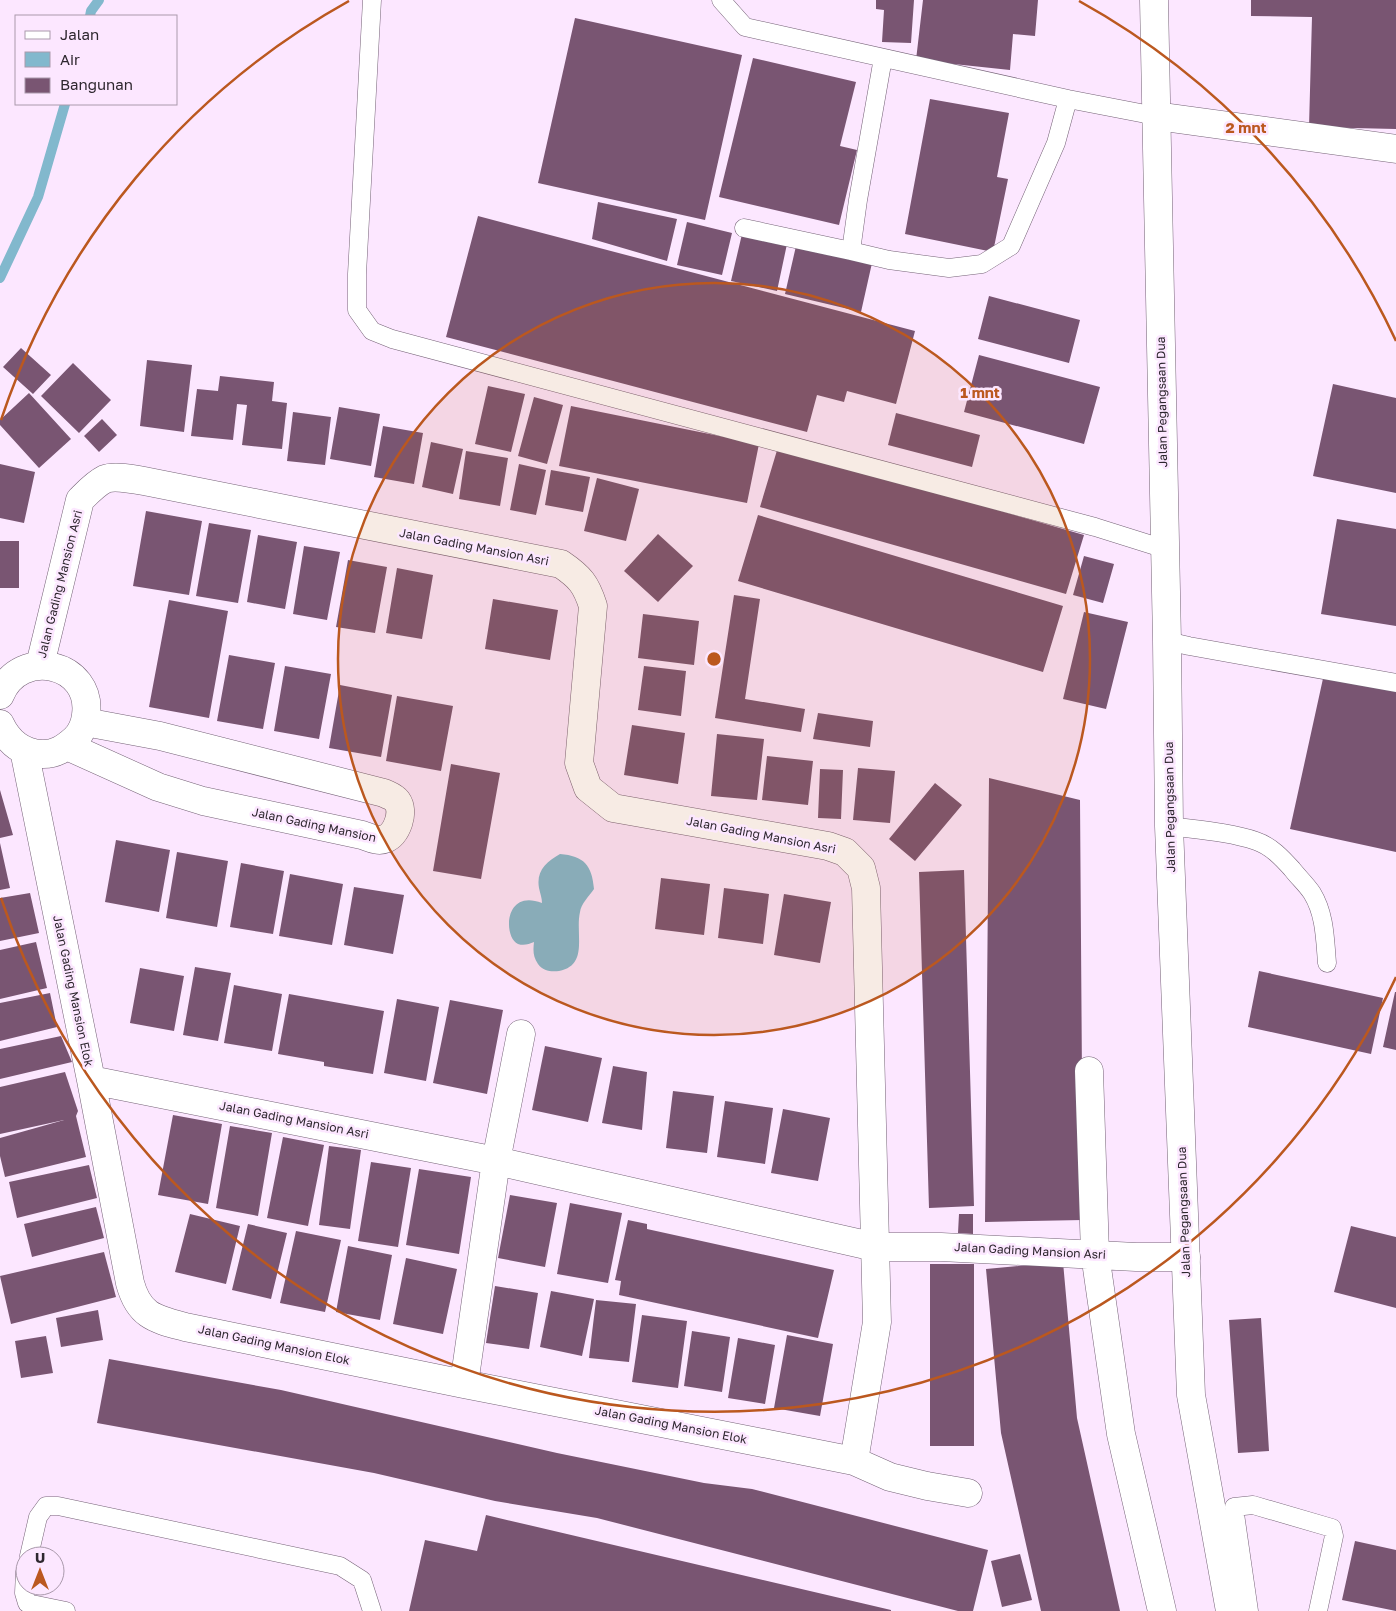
<svg xmlns="http://www.w3.org/2000/svg" width="1396" height="1611" font-family="'Golos Text',sans-serif">
	<style>
		.water { fill: #82b8cd }
		.lines { fill: none; stroke-linecap: round; stroke-linejoin: round }
		.stream { stroke: #82b8cd; stroke-width: 10 }
		.building { fill: #795572 }
		.service-casing { stroke: #756377; stroke-width: 19 }
		.minor-casing { stroke: #756377; stroke-width: 29 }
		.secondary-casing { stroke: #756377; stroke-width: 29 }
		.service { stroke: #fff; stroke-width: 18 }
		.minor { stroke: #fff; stroke-width: 28 }
		.secondary { stroke: #fff; stroke-width: 28 }
		.ring { fill: none; stroke: #bb581f; stroke-width: 2.5 }
		.labels { text-anchor: middle; stroke-width: 5; stroke-linejoin: round; paint-order: stroke }
		.street-label { font-size: 12px; fill: #2e272f; stroke: #fce7ff }
		.centre { fill: #bb581f; stroke: #fce7ff; stroke-width: 2.5 }
		.ring-label { font-size: 15px; text-anchor: middle; font-weight: bold; fill: #bb581f; stroke: #fce7ff; stroke-width: 5; stroke-linejoin: round; paint-order: stroke }
	</style>
	<rect width="100%" height="100%" fill="#fce7ff"/>
	<path class="water" d="M560,854C584,856 592,865 594,889C589,896 581,904 580,912C575,934 589,965 559,971C551,972 543,971 538,964C533,957 533,951 534,942C529,944 524,946 518,944C503,937 504,888 542,903C542,898 540,893 539,888C536,871 546,862 560,854Z"/>
	<g class="lines">
		<path class="stream" d="M90,16L91,11L99,0
			M0,278L38,197L65,104"/>
	</g>
	<path class="building" d="M876,0H914L911,43L882,42L884,10L876,9Z
		M923,0H1038L1035,36L1013,34L1010,70L916,60Z
		M1251,0H1396V129L1309,127L1312,17L1251,16Z
		M575,18L742,55L705,220L538,183Z
		M753,58L856,82L840,146L857,150L839,225L719,197Z
		M930,99L1009,113L997,177L1008,179L993,252L905,234Z
		M598,202L677,219L667,261L592,239Z
		M478,216L915,331L896,404L847,391L844,402L817,395L807,432L446,337Z
		M687,222L732,233L722,275L677,265Z
		M742,234L787,244L777,291L731,281Z
		M796,246L872,263L861,312L785,294Z
		M989,296L1080,320L1069,363L978,339Z
		M21,348L51,375L33,394L3,367Z
		M979,355L1100,387L1084,444L964,412Z
		M147,360L192,365L184,432L140,426Z
		M73,363L111,400L79,433L41,396Z
		M220,376L274,382L272,401L287,403L282,449L242,445L247,405L237,404L233,440L191,436L197,389L218,391Z
		M1333,384L1396,398V493L1313,476Z
		M488,386L525,394L511,452L475,444Z
		M29,393L71,439L39,468L0,425V420Z
		M534,397L563,405L547,464L518,456Z
		M571,406L759,444L747,503L559,466Z
		M339,407L380,414L371,466L330,459Z
		M293,412L331,417L325,465L287,461Z
		M896,413L980,435L972,467L888,445Z
		M102,419L117,435L99,452L84,436Z
		M383,426L423,433L414,484L374,477Z
		M431,442L463,449L453,494L422,487Z
		M778,447L1084,535L1066,594L760,507Z
		M466,451L508,458L500,506L459,499Z
		M0,464L35,472L24,523L0,518Z
		M519,464L546,470L536,515L510,510Z
		M551,470L590,477L583,512L545,505Z
		M597,478L639,489L626,541L584,531Z
		M146,511L202,521L189,595L133,586Z
		M758,515L1063,606L1043,672L738,581Z
		M1337,519L1396,529V626L1321,614Z
		M209,523L251,530L238,603L196,596Z
		M658,534L693,566L658,602L624,571Z
		M258,535L297,542L285,609L247,602Z
		M0,541H19V588H0Z
		M304,546L340,552L327,620L293,614Z
		M1084,556L1114,564L1103,603L1073,595Z
		M348,560L387,567L375,633L336,627Z
		M397,568L433,575L422,639L386,633Z
		M734,595L760,599L745,699L805,709L801,732L715,718Z
		M493,599L558,610L550,660L485,649Z
		M169,600L228,611L209,718L149,707Z
		M1084,612L1128,622L1106,709L1063,699Z
		M643,614L699,621L694,665L638,658Z
		M229,655L275,663L263,729L217,721Z
		M285,666L331,674L319,739L274,731Z
		M644,666L686,671L681,716L638,710Z
		M1324,674L1396,690V852L1290,829Z
		M340,685L392,695L381,757L329,748Z
		M397,696L453,706L441,771L386,761Z
		M818,713L873,721L870,747L813,739Z
		M632,725L685,733L678,784L624,775Z
		M717,734L764,739L757,800L711,796Z
		M767,756L813,761L808,805L762,800Z
		M451,764L500,773L481,879L433,871Z
		M858,768L895,771L890,823L853,820Z
		M820,769L843,770L841,819L818,818Z
		M989,778L1080,800L1083,1220L985,1222Z
		M935,783L962,805L915,861L889,839Z
		M0,790L13,835L0,838Z
		M116,840L170,850L159,912L105,902Z
		M0,843L10,888L0,890Z
		M177,852L228,861L217,927L166,918Z
		M241,863L284,871L273,934L230,927Z
		M964,870L974,1206L929,1208L919,872Z
		M290,874L343,884L332,945L279,936Z
		M661,878L710,884L704,935L655,929Z
		M354,887L404,895L393,954L344,945Z
		M724,888L769,894L763,944L718,938Z
		M30,893L39,933L0,941V898Z
		M784,894L831,902L820,963L774,955Z
		M36,942L47,988L0,999V950Z
		M195,967L231,973L218,1041L183,1035Z
		M140,968L184,976L174,1031L130,1023Z
		M1259,971L1383,998L1371,1054L1248,1027Z
		M234,985L282,994L272,1051L224,1043Z
		M1395,992H1396V1050L1383,1047Z
		M50,993L57,1027L0,1041V1003Z
		M289,994L384,1011L373,1074L324,1066V1062L278,1054Z
		M397,999L439,1007L426,1081L384,1073Z
		M450,1000L503,1010L487,1094L433,1083Z
		M61,1036L72,1062L0,1079V1049Z
		M545,1046L602,1058L588,1122L532,1110Z
		M613,1066L647,1072L642,1130L602,1123Z
		M65,1072L78,1111L76,1116L86,1157L5,1177L0,1156V1138L64,1120L0,1134V1087Z
		M673,1091L714,1096L707,1153L666,1148Z
		M725,1101L773,1108L765,1164L717,1157Z
		M783,1109L830,1118L818,1181L771,1173Z
		M173,1115L222,1124L208,1204L158,1195Z
		M230,1126L272,1133L258,1216L216,1208Z
		M283,1137L324,1145L308,1226L267,1218Z
		M329,1146L361,1150L350,1229L319,1225Z
		M371,1162L411,1168L398,1247L358,1241Z
		M89,1165L97,1198L17,1218L9,1182Z
		M419,1169L471,1177L459,1254L406,1245Z
		M510,1195L557,1203L545,1267L498,1258Z
		M570,1203L622,1213L608,1283L557,1274Z
		M96,1207L104,1238L32,1257L24,1224Z
		M190,1214L240,1226L226,1284L175,1272Z
		M959,1214H973V1234L958,1233Z
		M628,1220L647,1224V1229L834,1270L818,1338L619,1295L621,1281L615,1280Z
		M248,1224L287,1233L271,1299L232,1290Z
		M1351,1226L1396,1237V1308L1334,1292Z
		M296,1231L341,1240L325,1312L280,1303Z
		M348,1246L392,1255L380,1320L336,1312Z
		M104,1252L116,1297L11,1324L0,1276Z
		M406,1258L457,1269L443,1334L393,1324Z
		M1063,1262L1077,1418L1120,1611H1041L1001,1433L986,1269Z
		M930,1264H974V1446H930Z
		M495,1286L538,1293L529,1349L486,1343Z
		M551,1291L594,1299L582,1356L540,1347Z
		M596,1300L636,1304L629,1362L589,1358Z
		M98,1310L103,1340L61,1347L56,1318Z
		M642,1315L687,1321L678,1388L632,1382Z
		M1261,1318L1269,1451L1238,1453L1229,1320Z
		M692,1331L730,1337L722,1392L684,1386Z
		M787,1335L833,1344L820,1416L774,1408Z
		M46,1336L53,1373L21,1378L15,1341Z
		M738,1338L775,1345L765,1404L728,1398Z
		M109,1359L281,1390L557,1453L704,1483L752,1489L988,1550L973,1611H958L597,1518L495,1501L374,1473L97,1423Z
		M486,1515L891,1610V1611H409L425,1540L477,1551Z
		M1355,1541L1396,1550V1611L1342,1600Z
		M1020,1554L1032,1600L1002,1607L991,1561Z"/>
	<g class="lines">
		<defs>
			<path id="service" d="M372,0L357,274V310L372,331L392,339L1095,527L1165,549
				M721,0L745,27L1068,99
				M883,58L858,200L851,251L889,260L949,268L982,264L1011,246L1056,143L1068,99L1156,116
				M744,228L851,251
				M1167,641L1189,646L1396,683
				M1169,826C1198,830 1229,832 1256,841C1271,846 1282,858 1292,869C1298,877 1306,884 1312,893C1325,914 1325,939 1327,963
				M29,1556L38,1517L46,1506H58L340,1566L362,1580L372,1611
				M25,1572L24,1593L27,1603L66,1611
				M1249,1611L1234,1507L1253,1505L1332,1528L1334,1536L1318,1611"/>
			<path id="minor" d="M1156,116L1396,149
				M40,665L80,500C87,493 95,484 105,479C115,475 138,480 149,482L561,564C580,577 586,584 593,606L579,763L588,788L613,808L828,846L845,852L861,868L866,888L877,1322L854,1461
				M0,695C20,646 93,663 86,715C85,724 81,733 75,739C65,748 55,755 41,754C21,753 8,741 0,724
				M67,746L158,787L203,801L362,835C369,837 377,842 385,839C397,834 405,812 397,801C394,797 388,795 384,793L160,736L85,722
				M24,750L91,1080L130,1283C139,1316 155,1319 185,1327L464,1384L854,1461L890,1477L927,1486L968,1493
				M1089,1071L1095,1254L1121,1434L1162,1611
				M91,1080L496,1161L875,1247H941L1136,1257H1186
				M464,1384L496,1161L521,1034"/>
			<path id="secondary" d="M1154,0L1167,641L1169,826L1191,1395L1230,1611"/>
		</defs>
		<use href="#service" class="service-casing"/>
		<use href="#minor" class="minor-casing"/>
		<use href="#secondary" class="secondary-casing"/>
		<use href="#service" class="service"/>
		<use href="#minor" class="minor"/>
		<use href="#secondary" class="secondary"/>
	</g>
	<circle cx="714" cy="659" r="376" fill="#bb581f" fill-opacity=".12"/>
	<g class="ring">
		<circle cx="714" cy="659" r="376"/>
		<path d="M1396 977A752 752 0 0 1 1 898M1 420A752 752 0 0 1 349 1M1079 1A752 752 0 0 1 1396 341"/>
	</g>
	<g class="labels">
		<g class="street-label">
			<text transform="translate(1162 402) rotate(-91)" y="4">Jalan Pegangsaan Dua</text>
			<text transform="translate(474 547) rotate(11)" y="4">Jalan Gading Mansion Asri</text>
			<text transform="translate(60 584) rotate(-76)" y="4">Jalan Gading Mansion Asri</text>
			<text transform="translate(1170 807) rotate(-91)" y="4">Jalan Pegangsaan Dua</text>
			<text transform="translate(314 825) rotate(12)" y="4">Jalan Gading Mansion</text>
			<text transform="translate(761 835) rotate(11)" y="4">Jalan Gading Mansion Asri</text>
			<text transform="translate(73 991) rotate(78)" y="4">Jalan Gading Mansion Elok</text>
			<text transform="translate(294 1120) rotate(11)" y="4">Jalan Gading Mansion Asri</text>
			<text transform="translate(1184 1212) rotate(-92)" y="4">Jalan Pegangsaan Dua</text>
			<text transform="translate(1030 1251) rotate(3)" y="4">Jalan Gading Mansion Asri</text>
			<text transform="translate(274 1345) rotate(12)" y="4">Jalan Gading Mansion Elok</text>
			<text transform="translate(671 1425) rotate(11)" y="4">Jalan Gading Mansion Elok</text>
		</g>
	</g>
	<circle cx="714" cy="659" r="8" class="centre"/>
	<g class="ring-label">
		<text x="1246" y="133">2 mnt</text>
		<text x="980" y="398">1 mnt</text>
	</g>
	<rect x="15" y="15" width="162" height="90" fill="#fce7ff" stroke="#aa9aac"/>
	<rect x="25" y="31" width="25" height="8" fill="#ffffff" stroke="#aa9aac"/>
	<text x="60" y="40" font-size="15" fill="#2e272f">Jalan</text>
	<rect x="25" y="52" width="25" height="15" fill="#82b8cd" stroke="#aa9aac"/>
	<text x="60" y="65" font-size="15" fill="#2e272f">Air</text>
	<rect x="25" y="78" width="25" height="15" fill="#795572" stroke="#aa9aac"/>
	<text x="60" y="90" font-size="15" fill="#2e272f">Bangunan</text>
	<g transform="translate(40 1571)"><circle r="24" fill="#fce7ff" stroke="#aa9aac"/>
	<path d="M0-4L9 19L0 12L-9 19Z" fill="#bb581f"/>
	<text y="-8" font-size="14" font-weight="bold" text-anchor="middle" fill="#2e272f">U</text>
	</g>
</svg>
